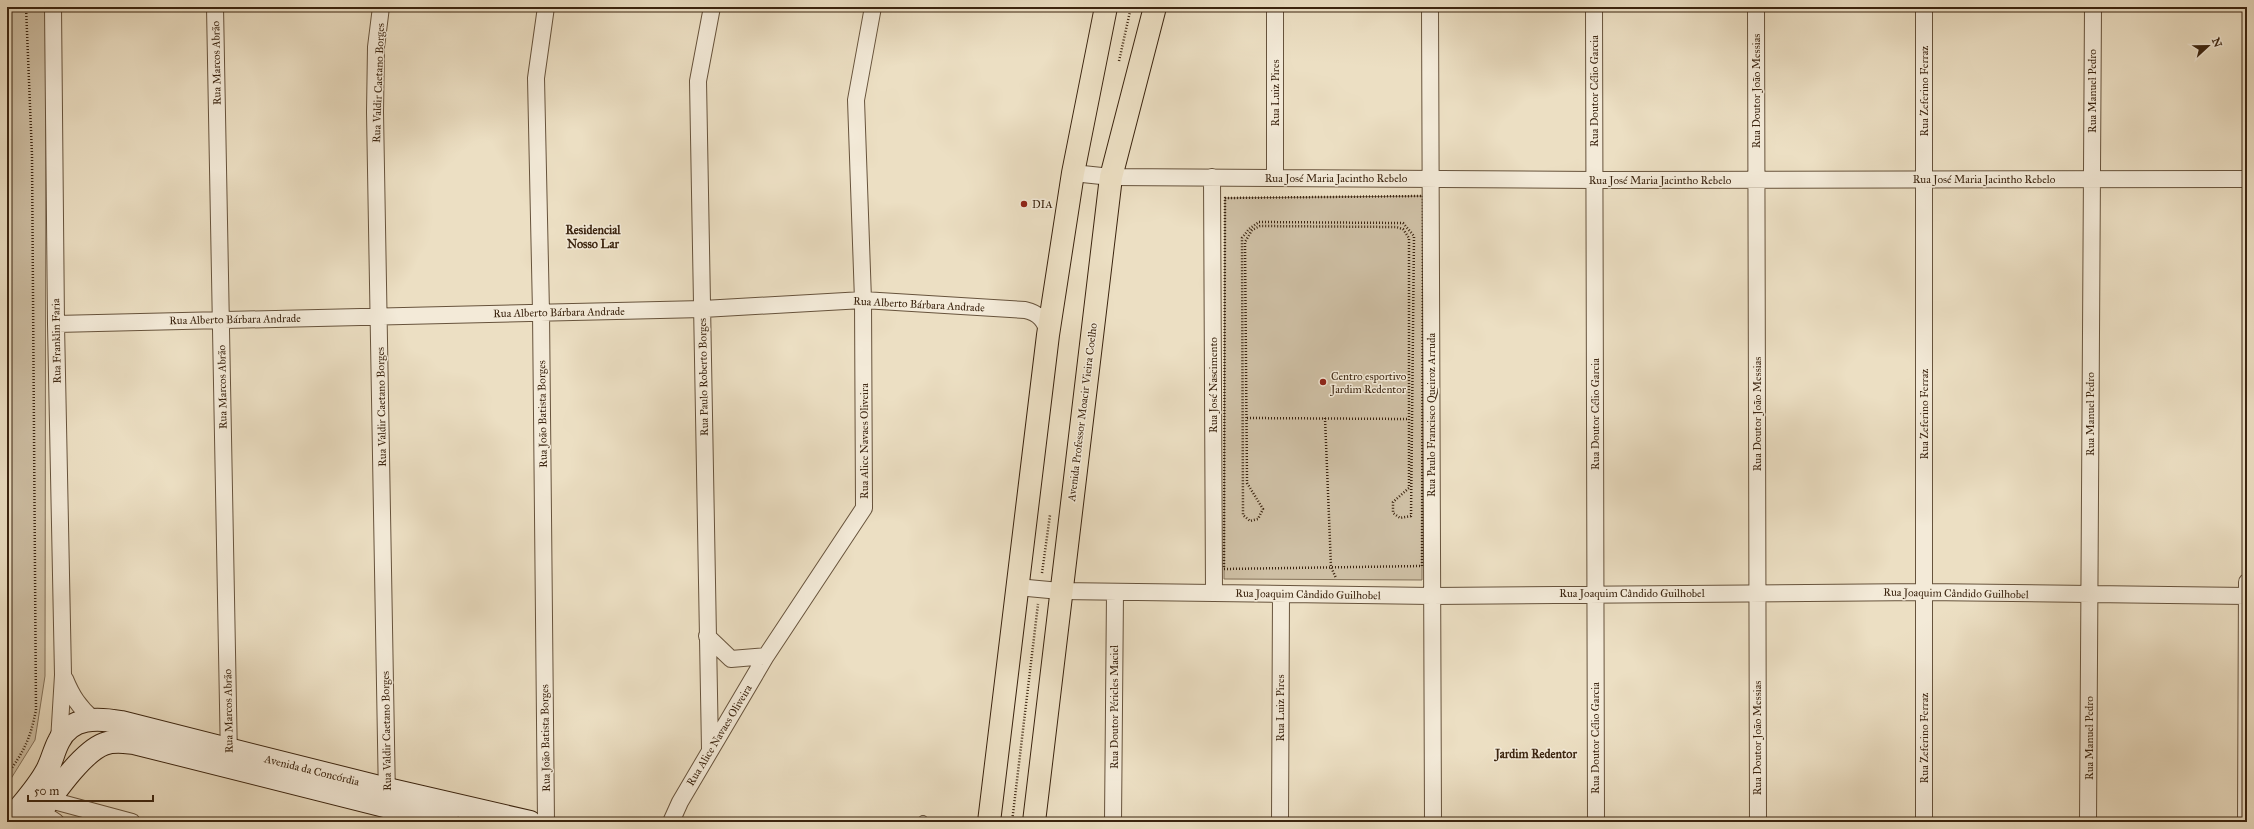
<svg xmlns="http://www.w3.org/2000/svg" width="2254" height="829" font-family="'IM FELL Great Primer',serif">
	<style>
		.green { fill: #cebfa4; stroke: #84725a }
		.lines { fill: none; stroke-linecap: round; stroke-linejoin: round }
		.lane-casing { stroke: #67533c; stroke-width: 10 }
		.street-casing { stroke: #67533c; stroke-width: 18 }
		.secondary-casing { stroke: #3b240f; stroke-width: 24 }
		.primary-casing { stroke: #3b240f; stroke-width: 24 }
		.path { stroke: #3b240f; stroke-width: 2.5; stroke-dasharray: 1 2; stroke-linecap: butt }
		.lane { stroke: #f3ead8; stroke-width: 8 }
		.street { stroke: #f3ead8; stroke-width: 16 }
		.secondary { stroke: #f3ead8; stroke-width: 22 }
		.primary { stroke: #ecdfc3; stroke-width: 22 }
		.poi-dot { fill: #8f2418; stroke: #f3ead8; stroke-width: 1.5 }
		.labels { text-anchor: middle; stroke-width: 3; stroke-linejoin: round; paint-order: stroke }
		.street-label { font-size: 11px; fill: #3b240f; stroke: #f3ead8 }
		.poi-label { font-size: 11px; fill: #3b240f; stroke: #f3ead8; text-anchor: start }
		.neighbourhood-label { font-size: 12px; font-weight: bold; fill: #3b240f; stroke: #f3ead8 }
	</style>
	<rect width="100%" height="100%" fill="#ecdfc3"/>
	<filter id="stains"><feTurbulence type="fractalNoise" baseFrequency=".005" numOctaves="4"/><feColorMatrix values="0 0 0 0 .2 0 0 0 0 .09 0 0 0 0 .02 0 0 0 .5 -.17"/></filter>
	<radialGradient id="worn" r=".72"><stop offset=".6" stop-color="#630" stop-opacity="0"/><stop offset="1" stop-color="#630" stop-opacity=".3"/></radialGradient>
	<path class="green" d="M7,7H46L45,676L35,740L7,785Z
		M1423,196L1422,580L1224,579L1225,198Z"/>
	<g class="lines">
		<defs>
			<path id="lane" d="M923,822V820"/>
			<path id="street" d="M53,7L56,324L63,675L59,741
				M215,7L229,759
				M381,7L376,47L375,112L387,799
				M1430,7L1433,822
				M1594,7L1596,822
				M1756,7L1758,822
				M1073,173L1111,177L1595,180L2247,179
				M1212,177L1214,593
				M1275,178V7
				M56,324L703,309L863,300L1025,310C1039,313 1046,321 1048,335
				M1017,587L1060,591L1432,596L1924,592L2247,596
				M707,636L731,659L766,656
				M65,679C72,696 79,707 93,719
				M710,749L698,81L712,7
				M39,797L132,822
				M32,806L56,822
				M546,822L541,312L536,78L546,7
				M671,822L680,802L766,656L864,508L863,300L856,100L873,7
				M1113,822L1115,592
				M1280,822L1281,594
				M1924,822V7
				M2088,822L2093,7
				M2246,822L2247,582"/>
			<path id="secondary" d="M8,822C21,805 37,789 47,770C52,761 54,750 59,741C71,716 98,718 121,722L387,789L530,822
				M33,822C49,801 80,753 104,744C114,740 124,742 134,743L448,822"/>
			<path id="primary" d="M989,822L1048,335L1073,173L1106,7
				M1034,822L1111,177L1155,7"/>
		</defs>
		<use href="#lane" class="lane-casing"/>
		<use href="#street" class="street-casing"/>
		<use href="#secondary" class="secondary-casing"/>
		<use href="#primary" class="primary-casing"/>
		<path class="path" d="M1119,61L1131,7
			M1423,196L1422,566L1224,569L1225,198Z
			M1259,222L1403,223L1414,236L1411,516L1400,518L1393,513V502L1409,488V238L1403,229L1396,227L1260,226L1252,230L1245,242L1247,483L1263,509L1258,519L1250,521L1243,515L1242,238L1249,229Z
			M1247,418L1409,419
			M1325,418L1331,567L1336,578
			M1042,573L1050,515
			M7,775C24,751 30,740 36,710L32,155L26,7
			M1012,822L1038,604"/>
		<use href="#lane" class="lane"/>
		<use href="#street" class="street"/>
		<use href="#secondary" class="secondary"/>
		<use href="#primary" class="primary"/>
	</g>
	<g class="poi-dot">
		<circle cx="1024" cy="204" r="4"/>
		<circle cx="1323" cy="382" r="4"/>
	</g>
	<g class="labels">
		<g class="street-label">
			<text transform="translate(216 63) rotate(-91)" y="4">Rua Marcos Abrão</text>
			<text transform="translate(378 83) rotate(-88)" y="4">Rua Valdir Caetano Borges</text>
			<text transform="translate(1594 91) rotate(-90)" y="4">Rua Doutor Célio Garcia</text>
			<text transform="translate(1756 91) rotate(-90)" y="4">Rua Doutor João Messias</text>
			<text transform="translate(1924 91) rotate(-90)" y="4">Rua Zeferino Ferraz</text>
			<text transform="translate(2092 91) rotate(-90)" y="4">Rua Manuel Pedro</text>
			<text transform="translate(1275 93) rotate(-90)" y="4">Rua Luiz Pires</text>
			<text x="1336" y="182">Rua José Maria Jacintho Rebelo</text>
			<text x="1984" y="183">Rua José Maria Jacintho Rebelo</text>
			<text x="1660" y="184">Rua José Maria Jacintho Rebelo</text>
			<text transform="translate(919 304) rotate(3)" y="4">Rua Alberto Bárbara Andrade</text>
			<text transform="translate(559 312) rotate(-1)" y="4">Rua Alberto Bárbara Andrade</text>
			<text transform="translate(235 319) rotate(-1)" y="4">Rua Alberto Bárbara Andrade</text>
			<text transform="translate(56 341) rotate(-91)" y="4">Rua Franklin Faria</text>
			<text transform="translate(703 377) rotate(-91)" y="4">Rua Paulo Roberto Borges</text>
			<text transform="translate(1213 385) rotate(-90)" y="4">Rua José Nascimento</text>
			<text transform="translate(222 387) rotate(-91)" y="4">Rua Marcos Abrão</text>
			<text transform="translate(381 407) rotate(-91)" y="4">Rua Valdir Caetano Borges</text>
			<text transform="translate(1082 412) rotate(-83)" y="4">Avenida Professor Moacir Vieira Coelho</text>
			<text transform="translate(542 414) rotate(-91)" y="4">Rua João Batista Borges</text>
			<text transform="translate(1595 414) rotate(-90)" y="4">Rua Doutor Célio Garcia</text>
			<text transform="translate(1757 414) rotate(-90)" y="4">Rua Doutor João Messias</text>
			<text transform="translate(1924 414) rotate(-90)" y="4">Rua Zeferino Ferraz</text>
			<text transform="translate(2090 414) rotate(-90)" y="4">Rua Manuel Pedro</text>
			<text transform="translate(1431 415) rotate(-90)" y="4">Rua Paulo Francisco Queiroz Arruda</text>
			<text transform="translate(864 441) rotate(-90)" y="4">Rua Alice Navaes Oliveira</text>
			<text x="1632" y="597">Rua Joaquim Cândido Guilhobel</text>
			<text transform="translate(1956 593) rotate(1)" y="4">Rua Joaquim Cândido Guilhobel</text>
			<text transform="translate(1308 594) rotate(1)" y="4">Rua Joaquim Cândido Guilhobel</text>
			<text transform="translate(1114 707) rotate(-90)" y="4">Rua Doutor Péricles Maciel</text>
			<text transform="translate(1280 708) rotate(-90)" y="4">Rua Luiz Pires</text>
			<text transform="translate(228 711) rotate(-91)" y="4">Rua Marcos Abrão</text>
			<text transform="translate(386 731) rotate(-91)" y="4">Rua Valdir Caetano Borges</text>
			<text transform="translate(719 735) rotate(-59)" y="4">Rua Alice Navaes Oliveira</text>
			<text transform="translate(545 738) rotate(-91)" y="4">Rua João Batista Borges</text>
			<text transform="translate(1595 738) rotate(-90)" y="4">Rua Doutor Célio Garcia</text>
			<text transform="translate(1757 738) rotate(-90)" y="4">Rua Doutor João Messias</text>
			<text transform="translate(1924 738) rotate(-90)" y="4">Rua Zeferino Ferraz</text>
			<text transform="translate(2089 738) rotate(-90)" y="4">Rua Manuel Pedro</text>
			<text transform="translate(312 770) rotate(14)" y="4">Avenida da Concórdia</text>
		</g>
		<g class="poi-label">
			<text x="1032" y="208">DIA</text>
			<text x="1331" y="380">Centro esportivo<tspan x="1331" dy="13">Jardim Redentor</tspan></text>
		</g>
		<g class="neighbourhood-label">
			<text x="593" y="234">Residencial<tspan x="593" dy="14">Nosso Lar</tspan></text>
			<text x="1536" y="758">Jardim Redentor</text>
		</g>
	</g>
	<rect width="2254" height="829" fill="none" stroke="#ecdfc3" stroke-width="24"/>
	<rect x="8" y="8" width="2238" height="813" fill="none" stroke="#3b240f" stroke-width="2"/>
	<rect x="12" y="12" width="2230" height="805" fill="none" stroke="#3b240f"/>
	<g transform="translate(2208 46) rotate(68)" stroke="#f3ead8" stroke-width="3" paint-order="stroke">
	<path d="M0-3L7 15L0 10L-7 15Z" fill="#3b240f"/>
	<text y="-6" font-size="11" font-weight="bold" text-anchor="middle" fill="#3b240f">N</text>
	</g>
	<path d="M28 795v6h125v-6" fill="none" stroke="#3b240f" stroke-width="2"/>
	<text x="34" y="795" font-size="12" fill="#3b240f" stroke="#f3ead8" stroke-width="3" paint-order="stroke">50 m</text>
	<rect width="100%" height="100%" filter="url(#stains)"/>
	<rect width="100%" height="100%" fill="url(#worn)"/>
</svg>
